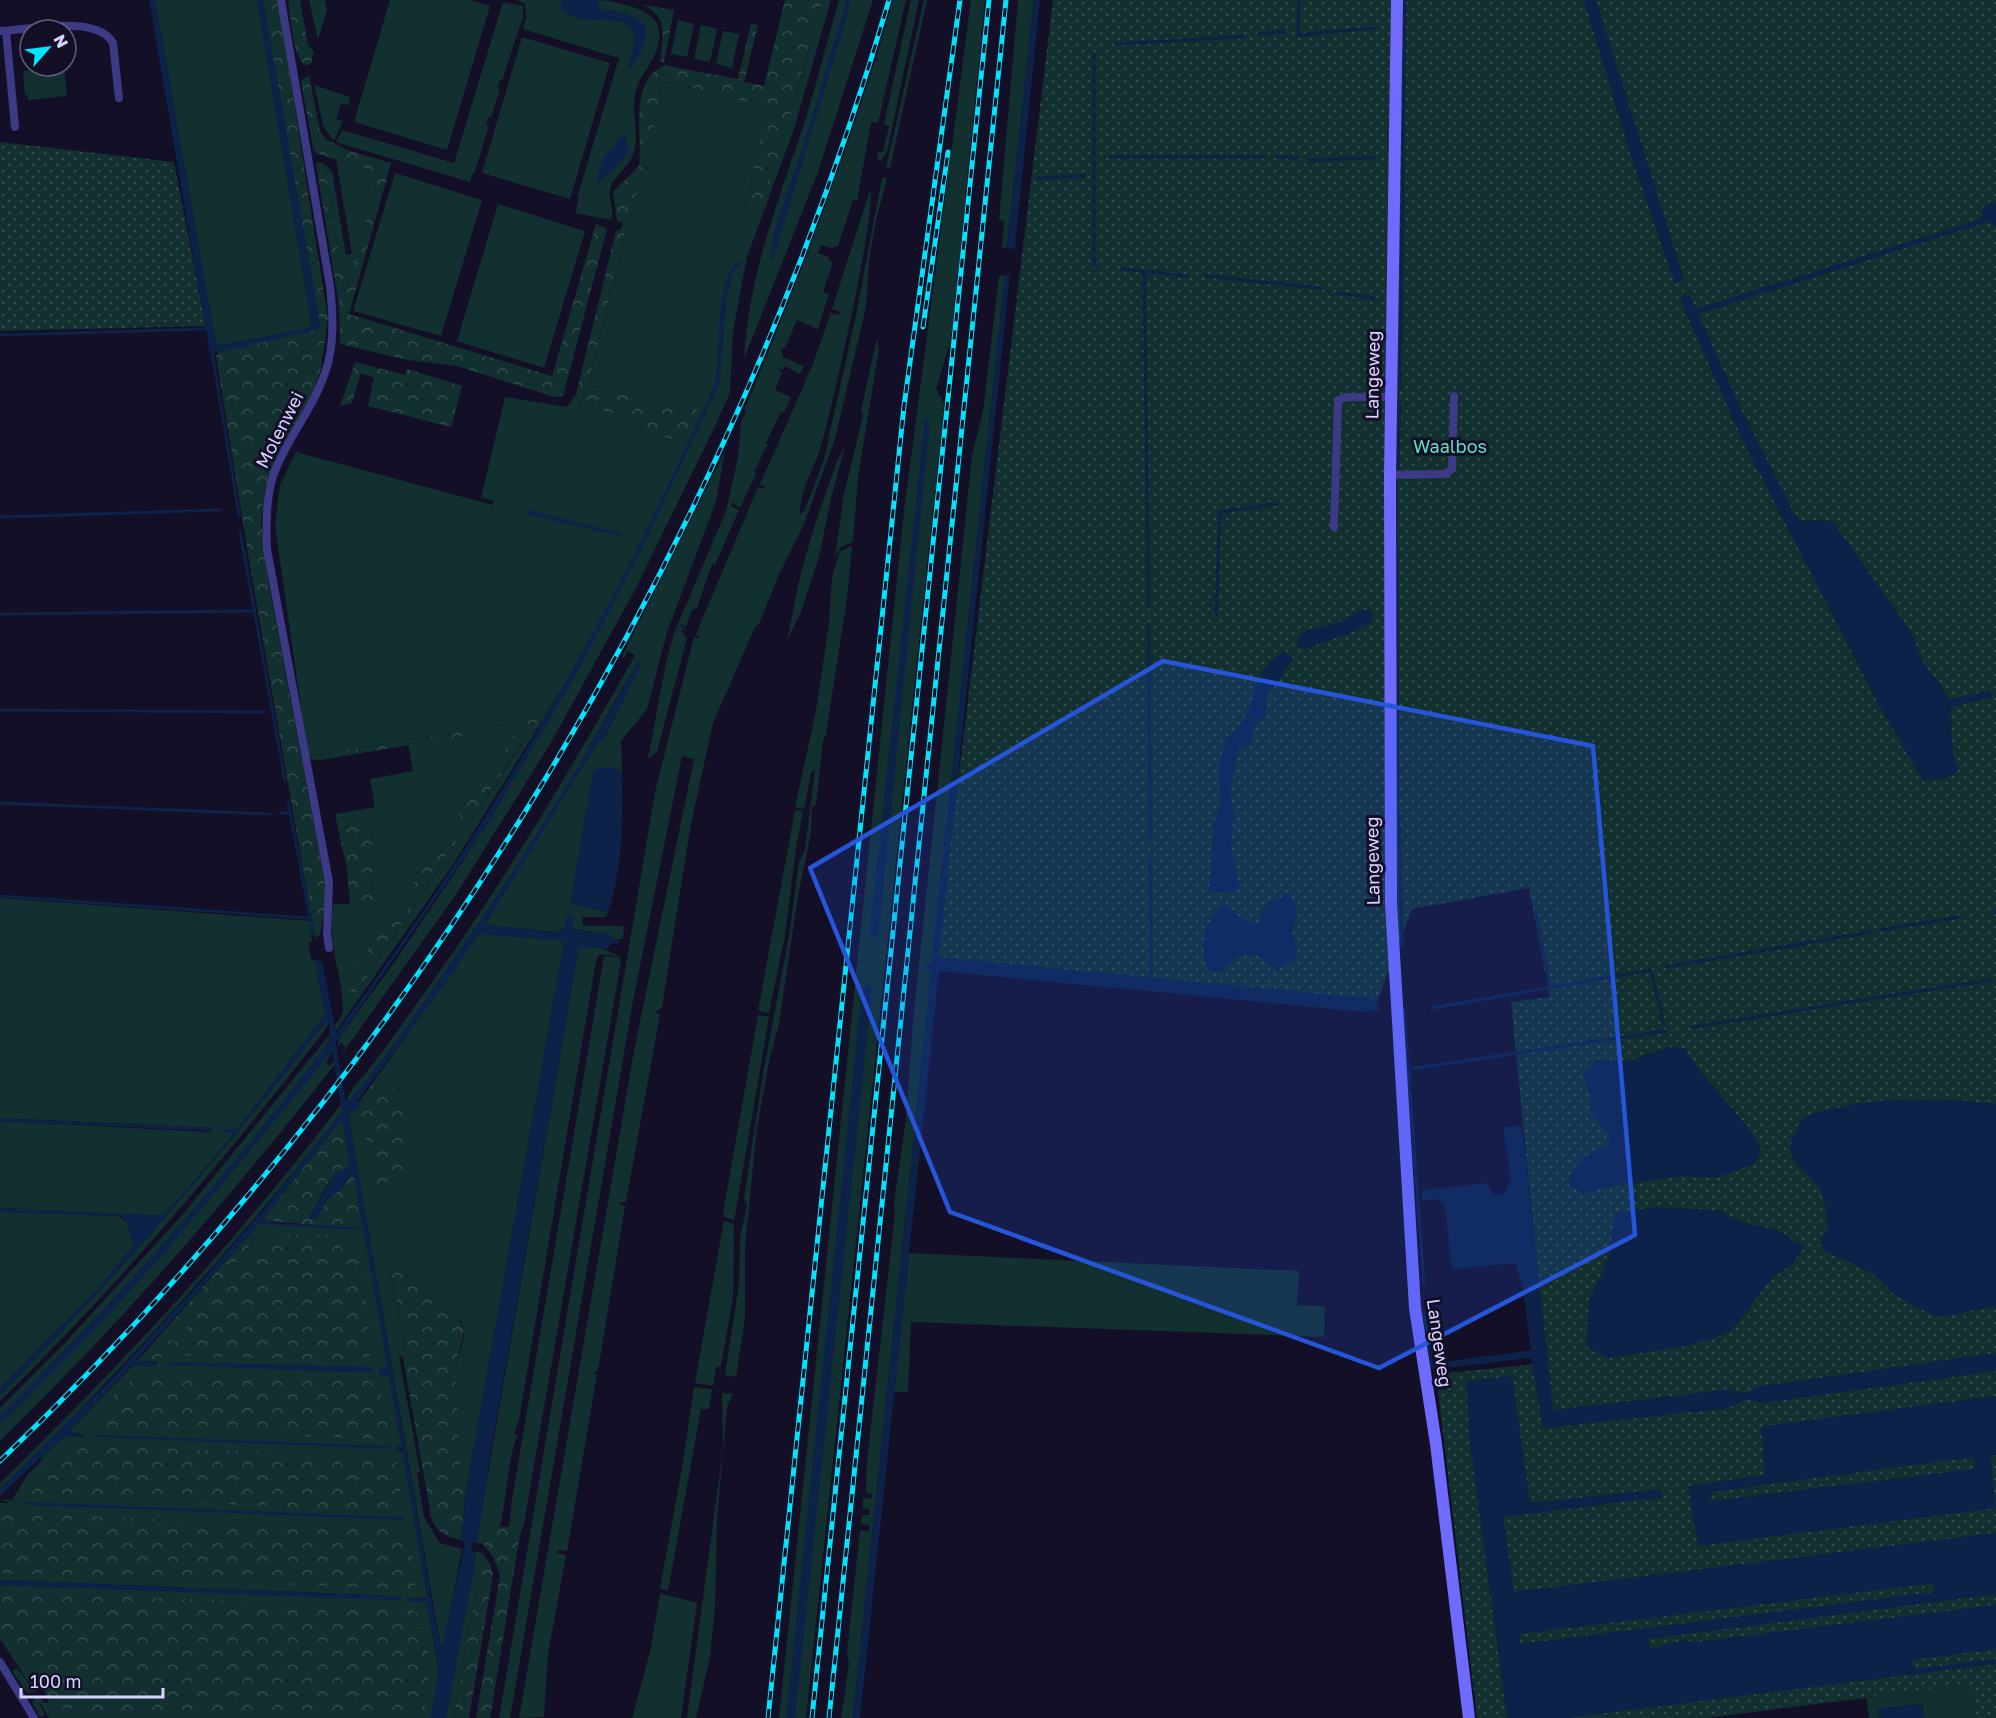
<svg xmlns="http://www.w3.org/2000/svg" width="1996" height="1718" font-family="'Golos Text',sans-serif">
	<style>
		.grass { fill: #12302f; fill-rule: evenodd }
		.forest { fill: url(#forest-crowns) }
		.park { fill: url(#park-dots) }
		.water { fill: #0c2248; fill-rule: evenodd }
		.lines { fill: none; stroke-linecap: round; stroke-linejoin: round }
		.stream { stroke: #0c2248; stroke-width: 3 }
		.street { stroke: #3d3a85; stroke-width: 8 }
		.secondary { stroke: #6f6bff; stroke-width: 12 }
		.rail-casing { stroke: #00e5ff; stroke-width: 5 }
		.rail { stroke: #130f26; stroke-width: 3; stroke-dasharray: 9; stroke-linecap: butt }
		.marked { fill: #2655da; fill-opacity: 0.2; stroke: #2655da; stroke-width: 4.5; stroke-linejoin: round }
		.labels { text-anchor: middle; stroke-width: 6; stroke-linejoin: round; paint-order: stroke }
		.street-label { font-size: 18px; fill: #d9d4ff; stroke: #130f26 }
		.park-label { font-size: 18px; fill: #5fe0c0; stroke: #130f26 }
	</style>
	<defs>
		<pattern id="forest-crowns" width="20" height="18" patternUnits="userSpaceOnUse" patternTransform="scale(1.5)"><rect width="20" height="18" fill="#12302f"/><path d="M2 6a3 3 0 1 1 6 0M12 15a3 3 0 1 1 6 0" fill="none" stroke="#344d4e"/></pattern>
		<pattern id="park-dots" width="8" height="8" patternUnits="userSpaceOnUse" patternTransform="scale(1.5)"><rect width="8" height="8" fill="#12302f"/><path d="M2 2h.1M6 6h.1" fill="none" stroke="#344d4e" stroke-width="1.8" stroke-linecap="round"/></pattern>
	</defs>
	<rect width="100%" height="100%" fill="#130f26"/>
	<path class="grass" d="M155,0H257L312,325L310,328L216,346Z
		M309,0H325L327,10L318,40Z
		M390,0H470L490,6L447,150L354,122Z
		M517,0H561V9C567,13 575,18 582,19C595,21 629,16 634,32C637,43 631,59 628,69L644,44L628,14L600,9L597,0C612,0 650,8 657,24C666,49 645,67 637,87C629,109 641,136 633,155C628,168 614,175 610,189C608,199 615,210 611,220L575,213L579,199L577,198L619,58L523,29L526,17L525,4Z
		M821,0H831L794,129L747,257L733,331L730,393L716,424L635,590L549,746L455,896L339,1058L345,1047L341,1043L338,1047V1039L396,960L486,826L583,662L579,660L544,718L308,756L275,526L280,485L296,452L493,505L494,501L481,498L505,397L567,407L576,394L581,407L612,413L636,426L687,444L691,407L690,412L588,385L625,236L620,230L623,223L629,224L665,82L768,107L746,204L761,209L803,73Z
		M839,0H873L818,172L744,359C749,270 781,195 808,111C819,74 828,37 839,0Z
		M893,0H906L878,123L871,122L857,201L853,200L838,246L832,248L821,245L818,253L829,257L828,259L833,263L823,292L829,294L818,329L797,320L785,348L781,349L783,357L804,366L800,374L785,366L783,370L777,368L782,372L775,390L791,397L784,413L781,412L766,443L769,445L766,447L754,472L756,474L740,508L732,503L731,506L739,510L715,565L712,564L697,608L692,610L686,627L681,624L680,626L685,628L681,631L687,638L657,752L648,758L666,663L674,633L726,511L738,458L741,422L746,411L744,410C794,293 837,179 875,61L879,60L876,58Z
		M911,0H919L887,152L880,162L877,158L878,152H883L889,126L884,124Z
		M924,0H927L890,168H886Z
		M971,0H985L951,339L936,389L944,404L806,1718H779L904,511Z
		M1018,0H1034L1007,247L1002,249L1004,221L999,220Z
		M503,2L523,6V17L502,81L500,80L497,88L500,89L491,117H489L486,124L489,126L474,174H472L470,182L336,142L342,130L454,163Z
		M678,20L694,24L687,57L671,54Z
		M701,25L717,29L710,62L694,59Z
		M723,31L739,34L732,68L716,64Z
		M522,37L610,63L570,199L482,173Z
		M64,67L67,96L28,100V95H25L23,71Z
		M314,85L350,97L348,105L341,104L336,119L343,121L334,141L324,128Z
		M336,160L379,174L345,291L324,164L332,171L346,255L352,254Z
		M395,173L482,200L441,336L353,311Z
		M882,178H887L886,183L876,220L869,260L866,307L835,439L804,524L778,577L759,624L755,627L713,723L690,829L662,1007L658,1011L654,1010L660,1015L626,1202H620L619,1204L625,1206L598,1371L592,1373L597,1374L567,1551L558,1550L557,1553L566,1555L548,1654L544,1717L519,1718L634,1051L694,759L682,756L633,1001L510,1718H499L655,792L694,637L701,639L696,634L758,487L763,489L765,487L760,484L811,369L831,313L839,315L840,312L832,309L870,190C878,205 830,419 820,449C814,469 799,492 800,514L805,510L824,459L856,315Z
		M498,204L585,231L544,368L457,341Z
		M1005,275L932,962L926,969L931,973L853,1718H841L849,1664L847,1651L860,1531H869V1525L861,1524L862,1515H870V1510L863,1509V1498L871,1499L872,1494L866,1493L867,1461L895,1213L894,1202L906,1119L913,1022L972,455L983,411L999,276Z
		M877,338L879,349L858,477L853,542L841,547L835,557L843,499L863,415L861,410Z
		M845,447L831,498L819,557L801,612L787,641L801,572L816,521L837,461Z
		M725,451L716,502L667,632L647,709L621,741L622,773L615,768H597L570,903L608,912L606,917H582L583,926H624L623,939H611L610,934L572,929L567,917L565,928L557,932L484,925L598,742L605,736L640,667L637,664C613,701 594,741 572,778C504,889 431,998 351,1101H346L353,1088C383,1054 408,1015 435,978C508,875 573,766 635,655L628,651L624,658L622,656Z
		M852,546L847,599L826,734L823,741L816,805L812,807L811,832L798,896L779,1024L770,1057L757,1128L745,1246V1318L736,1377L725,1375L739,1284L740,1238L747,1205L744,1199L763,1074L789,936L799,862L805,850L815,770L811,773L804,809L795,807L816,711L829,623L832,577L840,551Z
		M541,723L454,863L334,1034C332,1024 343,1019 343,1008C342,971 327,947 333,904L373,903L371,820L356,818L339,834L335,814L375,807L370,779L413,771L408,744ZM514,736L524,741L356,993L348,979Z
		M795,810L803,811L796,848L785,935L769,1013L758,1011Z
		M0,898L310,921L312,942L308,943L311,959L315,960L325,1015L237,1129H224L234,1134L164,1216L0,1208V1121L211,1132L212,1128L0,1118Z
		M482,934L559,940L564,943L466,1492C457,1468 452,1395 455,1369C458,1352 469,1338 461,1321C451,1300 419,1284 402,1271C397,1268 393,1263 388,1259L407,1358L399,1356L420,1472L417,1473L424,1517L440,1543L462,1549L444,1644L440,1643L348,1115L359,1107L358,1103L406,1100L380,1073L477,936Z
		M579,945L601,948L621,957L599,954L596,961L519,1420L514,1433L517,1436C507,1464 507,1496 500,1527L484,1533L483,1544L476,1543Z
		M604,956L620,958L621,961L524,1524L520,1535L509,1527L512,1500Z
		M758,1015L769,1017L734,1221L725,1217L723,1213Z
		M324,1023H329L322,1034C222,1163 117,1287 0,1401V1395C116,1277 224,1154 324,1023Z
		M330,1034C331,1047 299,1081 290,1093C200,1207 103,1315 0,1416V1408L63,1345L184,1213Z
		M332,1051L326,1063L330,1066L334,1061L335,1064C231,1197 121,1323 0,1441V1424C119,1308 226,1183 329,1052Z
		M341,1104L342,1112C236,1246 122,1371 0,1489V1483C122,1364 238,1239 341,1104Z
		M0,1212L119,1216L127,1222L134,1245L98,1289L0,1388Z
		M724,1220L734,1224L733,1298L721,1365L716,1368L713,1386L695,1383Z
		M259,1223L364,1229L388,1367L378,1374L388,1375L390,1380L401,1443L396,1449L403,1453L427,1596V1598H408L407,1600L427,1602L439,1673L431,1718H49L38,1699L45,1716L40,1717L32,1702L38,1696L45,1703L49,1702L45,1690L33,1672L29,1675L36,1685V1691L27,1693L12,1671L17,1668L33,1689L0,1639V1585L402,1599V1597L394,1596L0,1580V1503H10L0,1499L12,1500L28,1474L42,1460L41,1458L63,1437L85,1435L68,1432L133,1365L155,1366L178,1331L253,1242L249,1235Z
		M909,1253L1299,1271L1297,1305L1325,1306L1324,1337L911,1322L908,1392H894Z
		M694,1387L712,1389L709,1409H701L668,1591L660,1588L682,1468Z
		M722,1393L733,1394L727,1407L717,1520L715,1607L710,1657L696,1718H687L723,1449Z
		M478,1551L483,1553L453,1718H446L475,1553Z
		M660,1593L697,1603L681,1718H632L650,1652Z
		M1996,1664V1718H1924L1922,1704L1878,1709L1879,1718H1869L1866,1698L1707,1718H1565Z"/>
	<path class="forest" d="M263,0H278L328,319L321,369L314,390L273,467L265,491L261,521L269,585L327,894L320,935L315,938L250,566L216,356L219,352L320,326Z
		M288,0H300L308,45L314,52L311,63L307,66C292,59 291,16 288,0Z
		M785,0H821V5L790,118L761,209L746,205L767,107L665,82L629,225L617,221L613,192L639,166C643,133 628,83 664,65L738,79L751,24L758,25L744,82L764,86Z
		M641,4L674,10L664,62H660C663,36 669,16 641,4Z
		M309,75L320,131L326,139L347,150L391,163L349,314L552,376L596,224L607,229L563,396L554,397L457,366L408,360L340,344L339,305L316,165L318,162L324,164L345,290L379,174L316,153L313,148L301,81Z
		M620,230L625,235L588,385L690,412L691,406L701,413L687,445L636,426L612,413L581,407L576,394L616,231Z
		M355,362L405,375L407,369L462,386L451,427L368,406L374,378L361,373L352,403L340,406Z
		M544,718L541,723L320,760L310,759L308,756Z
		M514,735L524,740L356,993L348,991V979Z
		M356,818L371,819L373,903L350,904L347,868L339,834Z
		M380,1073L406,1100L405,1177L376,1186L358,1103Z
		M339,1122H343L350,1166L329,1182L308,1219H316L327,1200L340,1190L353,1172L364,1229L265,1221L264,1218Z
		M249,1235L253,1242L178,1331L158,1362L137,1361Z
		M306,1235C330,1236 353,1233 361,1261L372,1349L369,1357L337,1360L193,1356L172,1352L173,1344L263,1240L274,1236Z
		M388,1258L401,1271L445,1299L455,1309L464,1331L455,1369L460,1461L466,1492L461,1540C446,1537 435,1532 431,1516L403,1358L407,1357Z
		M150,1373L368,1381C385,1386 388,1419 387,1434L385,1437L376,1439L115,1429L101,1425C96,1405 131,1376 150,1373Z
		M73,1445L393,1457L397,1463L402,1506L395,1512L30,1495L23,1492C35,1472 51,1452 73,1445Z
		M7,1513L398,1529L408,1536L417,1583L411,1589L0,1573V1515Z
		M500,1527H509L520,1535L490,1718H476L500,1576L494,1558L483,1544L484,1533Z
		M483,1553L491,1566L493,1575L469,1718H453Z
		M0,1592L407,1607L419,1615C432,1650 430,1682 423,1718H227L56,1708C46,1701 42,1683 36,1673C25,1656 4,1644 0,1624C0,1614 0,1602 0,1592Z"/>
	<path class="park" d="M1053,0H1996V1718H1976L1970,1684L1687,1718H1477L1436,1374L1547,1363L1511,1002L1550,997L1529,888L1412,909L1377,1002L936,963Z
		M0,142L174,162L206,326L0,331Z"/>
	<path class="water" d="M149,0H155L216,346L304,329L312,325L257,0H263L320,326L317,330L210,354Z
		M561,0H597L600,9L628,14L645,24C649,43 638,57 628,71C630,60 636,45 634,34C630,14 591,23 577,18C571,16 566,13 561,9Z
		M847,0H850L846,20L773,259L770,258L775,229L801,153Z
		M1034,0H1040L1015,247L1011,250L1007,247Z
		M1584,0H1596L1684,280L1675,283L1629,150Z
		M624,134L629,150L624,159L598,183C596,161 611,149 624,134Z
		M1996,201V226L1987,222L1698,314L1740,407L1795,515L1800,520L1832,521L1911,632L1924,665L1938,681L1949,700L1991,690L1992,697L1951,707C1952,722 1950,757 1959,767C1953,779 1935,781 1922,779L1878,703L1743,441L1680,299L1683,295L1690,296L1696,309L1979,220L1983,216V207Z
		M738,262L743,263L734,271L727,293L719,385L645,542L583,662L486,826L336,1042L345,1099L349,1102L395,1043L504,886L571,779L634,668L638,663L641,665L605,736L598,742L485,925L557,932L565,928L567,916L574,917L572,929L610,934L611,939L619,940L618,944L612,943L607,949L579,946L491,1450L478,1539L472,1544L471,1549L476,1558L446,1718H431L439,1670L427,1602L407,1601V1598L426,1599L427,1596L403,1453L401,1449H396L401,1443L390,1380L388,1375L378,1374V1369L388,1367L353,1172L340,1190L327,1200L316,1219H308L336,1172L350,1166L343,1122H339L264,1218L272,1223L354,1227L355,1230L259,1224L136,1360L155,1363V1366L132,1365L68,1432L85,1437H63L0,1496V1489L117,1373L190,1294L266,1207L342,1112L332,1051L161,1257L84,1341L0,1424V1416C119,1299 230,1174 330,1040L329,1023H324C224,1154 116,1277 0,1395V1388L98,1289L134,1245L127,1221L121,1216L0,1212V1208L164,1216L234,1134L224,1132V1129H237L325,1015L315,960L322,962L336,1033C475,848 596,645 692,434C700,415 713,395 716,375C721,351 715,275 738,262ZM482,934L559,940L564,943L466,1492L461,1540L465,1543L443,1644L439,1642L348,1115L359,1107L358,1100L448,980L477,936Z
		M1010,274L939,957L1376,999L1379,1010L1364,1012L939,971L860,1718H853L931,973L925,969L926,965L932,962L1005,275Z
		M925,418L929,419V429L879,930L876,938L871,937L870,930Z
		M528,510L619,533L624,537L530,515L527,514Z
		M1361,610L1372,611V621L1348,634L1304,649L1297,645L1298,637L1307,630L1338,623Z
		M1286,652L1293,658L1268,695L1265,716L1255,724L1251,744L1238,748L1230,795L1234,809L1231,850L1240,888L1230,893L1209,891L1214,823L1220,806L1219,768L1226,738C1264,714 1242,673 1286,652Z
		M597,768H615L622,773C623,817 623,870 608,912L570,903L593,773Z
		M1290,893L1297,911L1292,933L1297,950L1295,959L1277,970L1256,955L1239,956L1220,972L1209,971C1198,948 1203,919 1225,904C1236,912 1243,924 1258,923L1266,904Z
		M868,983L872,990L795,1718H786L862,990Z
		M1668,1047L1684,1048C1706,1084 1740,1111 1761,1149L1755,1163L1716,1178L1682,1176L1607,1187L1583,1194L1569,1185C1571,1163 1589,1152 1609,1144L1610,1137L1591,1112L1590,1096L1583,1074L1597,1059L1629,1061Z
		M1891,1100H1954L1996,1104V1306L1940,1317L1926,1312L1894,1294L1872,1273L1824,1251L1820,1243L1827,1231L1826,1208L1820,1189L1791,1156V1142L1802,1119L1814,1113L1856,1104Z
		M0,1118L212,1128V1131L0,1121Z
		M1522,1126L1553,1410L1724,1390L1732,1389L1738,1393L1751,1392L1755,1387L1996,1353V1371L1761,1403C1743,1397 1744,1400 1729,1408L1543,1428L1531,1358L1430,1370L1423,1312L1427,1310L1436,1363L1531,1350L1522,1284L1515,1263L1455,1269L1451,1264L1445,1204L1435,1199L1422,1201V1190L1486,1183L1495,1195H1503L1511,1180L1503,1127Z
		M1654,1207L1719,1210L1743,1223L1774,1229L1787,1235L1795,1243L1803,1244V1247L1793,1264L1772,1277L1744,1315L1732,1329L1722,1335L1686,1346L1608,1358L1586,1346L1589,1300L1609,1258L1615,1213Z
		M173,1362L372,1367V1373L164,1365Z
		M1512,1376L1530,1503L1661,1489L1662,1497L1503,1517L1514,1592L1996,1533V1594L1648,1639L1650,1649L1683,1640L1695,1642L1996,1605V1649L1912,1660L1914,1669L1996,1659V1664L1565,1718H1507L1470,1442L1466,1381ZM1934,1583V1592L1520,1644V1634Z
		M1996,1396V1455L1990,1456L1996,1508L1698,1546L1688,1486L1765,1475L1761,1429L1765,1426ZM1974,1457V1469L1711,1501V1492Z
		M94,1435H99L391,1446L390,1449L94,1437Z
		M23,1502L399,1517H403V1520L29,1505Z
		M0,1580L394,1596L402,1597L401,1600H393L0,1585Z
		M1922,1704L1924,1718H1879L1878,1709Z"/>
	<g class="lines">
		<path class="stream" d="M1299,0L1298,35L1374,28
			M1258,34L1284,32
			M1116,44L1243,37
			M1094,54V264L1097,267
			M1110,157H1265
			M1276,157L1298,158
			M1309,160L1375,158
			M1038,178L1084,176
			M1122,269L1187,276
			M1144,275L1149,607
			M1206,276L1321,288
			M1337,293L1375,298
			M0,335L205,329
			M212,352L239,515
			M1400,389L1405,0
			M1398,468L1400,401
			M1396,480L1398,799
			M0,517L220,510
			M240,531L285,781
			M0,614L251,611
			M1216,615L1220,512L1276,504
			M1149,625L1150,840
			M0,710L264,712
			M288,801L313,934
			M0,803L271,814
			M1399,812L1402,946
			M280,813H290
			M1150,858L1151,978
			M0,896L308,918
			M1996,909V913
			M1536,911L1550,987
			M1880,930L1960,917
			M1666,967L1871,932
			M1432,1008L1651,970L1664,1025
			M1404,1010L1424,1283
			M1693,1027L1990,980
			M1410,1069L1666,1031"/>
		<path class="street" d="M281,0L330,286C333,314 335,345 325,373C313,409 285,441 273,476C266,500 266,524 267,549L329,882L327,934L329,948
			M0,31C28,30 97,14 113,43L119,98
			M6,31L15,127
			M1390,475L1445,474L1452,469L1454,396
			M1334,527L1338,400L1347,397H1390
			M0,1662L34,1718"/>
		<path class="secondary" d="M1397,0L1390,475L1391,904L1415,1308L1436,1444L1469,1718"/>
		<defs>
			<path id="rail" d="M923,327L948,152
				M0,1461C416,1061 726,555 889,0
				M768,1718L904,406L960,0
				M812,1718L989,0
				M829,1718L1006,0"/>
		</defs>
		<use href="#rail" class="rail-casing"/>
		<use href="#rail" class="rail"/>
	</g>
	<path class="marked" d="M1163,661L1593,746L1635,1235L1379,1368L950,1212L810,868Z"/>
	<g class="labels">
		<g class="street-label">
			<text transform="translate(1373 375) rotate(-89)" y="6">Langeweg</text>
			<text transform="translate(280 430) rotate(-63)" y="6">Molenwei</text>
			<text transform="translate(1373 861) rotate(-91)" y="6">Langeweg</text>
			<text transform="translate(1439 1343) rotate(82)" y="6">Langeweg</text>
		</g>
		<g class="park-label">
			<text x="1450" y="453">Waalbos</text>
		</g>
	</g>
	<g transform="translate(48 48) rotate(62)"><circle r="28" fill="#130f26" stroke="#625e7d" stroke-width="1.5"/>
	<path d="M0-4.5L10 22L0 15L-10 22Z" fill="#00e5ff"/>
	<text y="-9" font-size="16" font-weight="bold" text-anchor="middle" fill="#d9d4ff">N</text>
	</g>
	<path d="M21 1688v9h142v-9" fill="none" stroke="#d9d4ff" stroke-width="3"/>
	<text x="30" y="1688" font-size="18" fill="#d9d4ff" stroke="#130f26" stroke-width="4.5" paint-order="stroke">100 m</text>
</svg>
